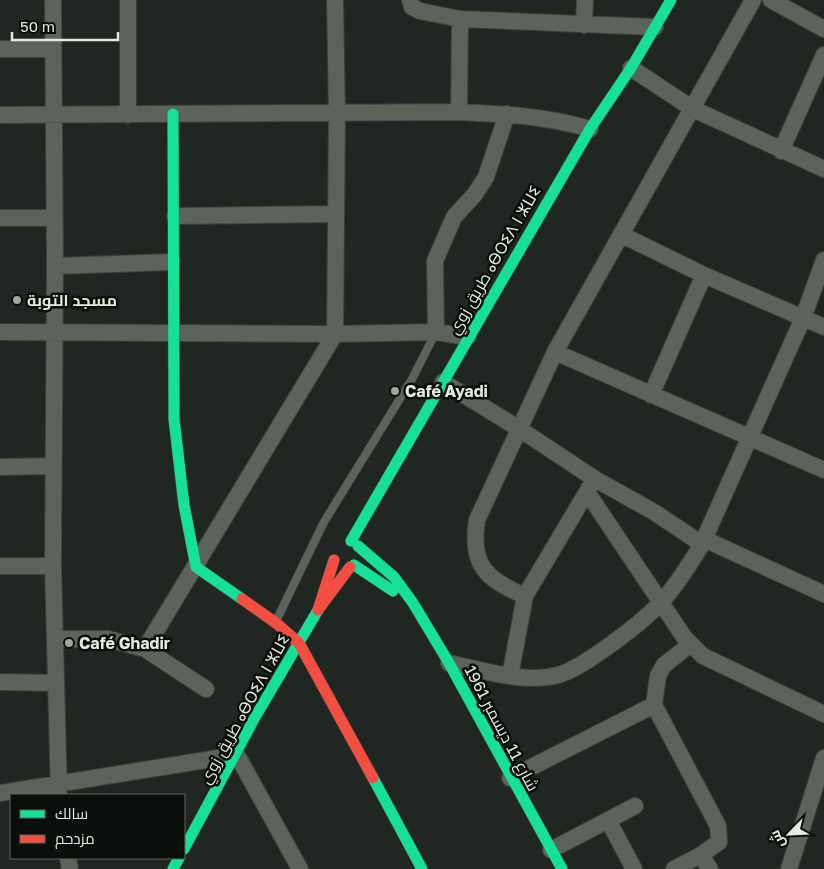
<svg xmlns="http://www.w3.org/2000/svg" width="824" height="869" font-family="'Golos Text',Cairo,'Noto Sans Tifinagh',sans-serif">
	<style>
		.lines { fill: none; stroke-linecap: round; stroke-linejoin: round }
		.lane-casing { stroke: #3c413d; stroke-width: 9 }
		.street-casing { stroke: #3c413d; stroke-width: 18 }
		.fast-casing { stroke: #3c413d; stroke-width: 12 }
		.jam-casing { stroke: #3c413d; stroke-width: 12 }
		.lane { stroke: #5b635c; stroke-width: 8 }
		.street { stroke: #5b635c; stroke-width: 16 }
		.fast { stroke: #16e098; stroke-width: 11 }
		.jam { stroke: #f24e42; stroke-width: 11 }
		.poi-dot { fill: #9fa5a0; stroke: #0b0f0c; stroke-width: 2 }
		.labels { text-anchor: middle; stroke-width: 5; stroke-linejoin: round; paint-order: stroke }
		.street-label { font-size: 16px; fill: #e3eae4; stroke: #0b0f0c }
		.poi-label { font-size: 16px; font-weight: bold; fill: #e3eae4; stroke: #0b0f0c; text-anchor: start }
	</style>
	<rect width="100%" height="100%" fill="#202621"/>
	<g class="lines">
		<defs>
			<path id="lane" d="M276,621L324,522L412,379L436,332"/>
			<path id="street" d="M53,0L55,266L53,566L59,795
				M410,0L412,7L420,11L460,19L655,27
				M771,0L824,29
				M584,25L585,0
				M0,49H52
				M631,68L693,109L824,169
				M459,112L460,19
				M0,115L459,112C504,114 547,116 590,129
				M128,115V0
				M781,151L824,55
				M175,216L336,214
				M0,218H54
				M622,235L704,275L824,327
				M55,266L172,262
				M0,332L335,334L436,332L468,337
				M436,332L435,261L454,217L475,194L486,177L507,114
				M555,352L824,470
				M443,382L518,428L595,479L654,512L702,544
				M651,395L704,275
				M0,467L53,466
				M587,492L684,637L703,656L824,714
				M704,539L824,594
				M0,566H53
				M525,596C485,579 470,564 477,520L555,352L753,0
				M56,639H108L145,649L206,689
				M145,649L335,334L337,114L335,0
				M449,663C483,670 523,684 558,675C582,669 646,620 663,600C678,583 690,564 702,544L803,318L824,260
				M510,676L525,596L591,485
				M0,682L55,683
				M510,778L654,705
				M0,793L237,755L300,869
				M608,820L634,869
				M551,850L635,806
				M701,855L710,869
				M68,858L70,869
				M674,869L701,855L719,842L718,826L654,705L658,676L664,665L691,644
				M789,869L824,758"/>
			<path id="fast" d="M173,114L174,419L184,505L196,567L242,599
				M351,541L590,129L631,68L671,0
				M358,546L394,577L413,603L449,663L562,869
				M354,565L393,591
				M373,778L422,869
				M184,849L254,719L318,610
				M173,869L179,858"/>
			<path id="jam" d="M334,560L318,610L350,567
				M242,599L276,623L299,643L373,778"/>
		</defs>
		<use href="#lane" class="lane-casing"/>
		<use href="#street" class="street-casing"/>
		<use href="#fast" class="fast-casing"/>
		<use href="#jam" class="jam-casing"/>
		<use href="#lane" class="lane"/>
		<use href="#street" class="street"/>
		<use href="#fast" class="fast"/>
		<use href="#jam" class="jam"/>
	</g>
	<g class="poi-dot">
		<circle cx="17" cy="300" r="5"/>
		<circle cx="395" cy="391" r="5"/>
		<circle cx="69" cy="643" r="5"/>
	</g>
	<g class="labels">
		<g class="street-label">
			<text transform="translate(494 260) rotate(-60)" y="6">طريق زوي ⴰⴱⵔⵉⴷ ⵏ ⵣⵡⵉ</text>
			<text transform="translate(244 709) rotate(-61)" y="6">طريق زوي ⴰⴱⵔⵉⴷ ⵏ ⵣⵡⵉ</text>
			<text transform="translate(502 728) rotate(62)" y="6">شارع 11 ديسمبر 1961</text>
		</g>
		<g class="poi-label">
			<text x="27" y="306">مسجد التوبة</text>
			<text x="405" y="397">Café Ayadi</text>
			<text x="79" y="649">Café Ghadir</text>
		</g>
	</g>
	<rect x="10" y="794" width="175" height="65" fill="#0b0f0c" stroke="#616762"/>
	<rect x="20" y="810" width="25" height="8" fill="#16e098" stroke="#616762"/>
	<text x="55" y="819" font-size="15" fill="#e3eae4">سالك</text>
	<rect x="20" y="835" width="25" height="8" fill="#f24e42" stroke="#616762"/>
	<text x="55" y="844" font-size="15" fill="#e3eae4">مزدحم</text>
	<g transform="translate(789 834) rotate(246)" stroke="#0b0f0c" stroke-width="4" paint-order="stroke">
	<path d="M0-4L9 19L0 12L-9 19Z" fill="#e3eae4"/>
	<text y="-8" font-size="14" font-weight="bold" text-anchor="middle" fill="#e3eae4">ش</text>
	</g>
	<path d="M12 32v8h106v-8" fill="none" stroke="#e3eae4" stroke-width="2.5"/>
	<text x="20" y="32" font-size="15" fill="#e3eae4" stroke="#0b0f0c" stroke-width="4" paint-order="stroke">50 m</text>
</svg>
